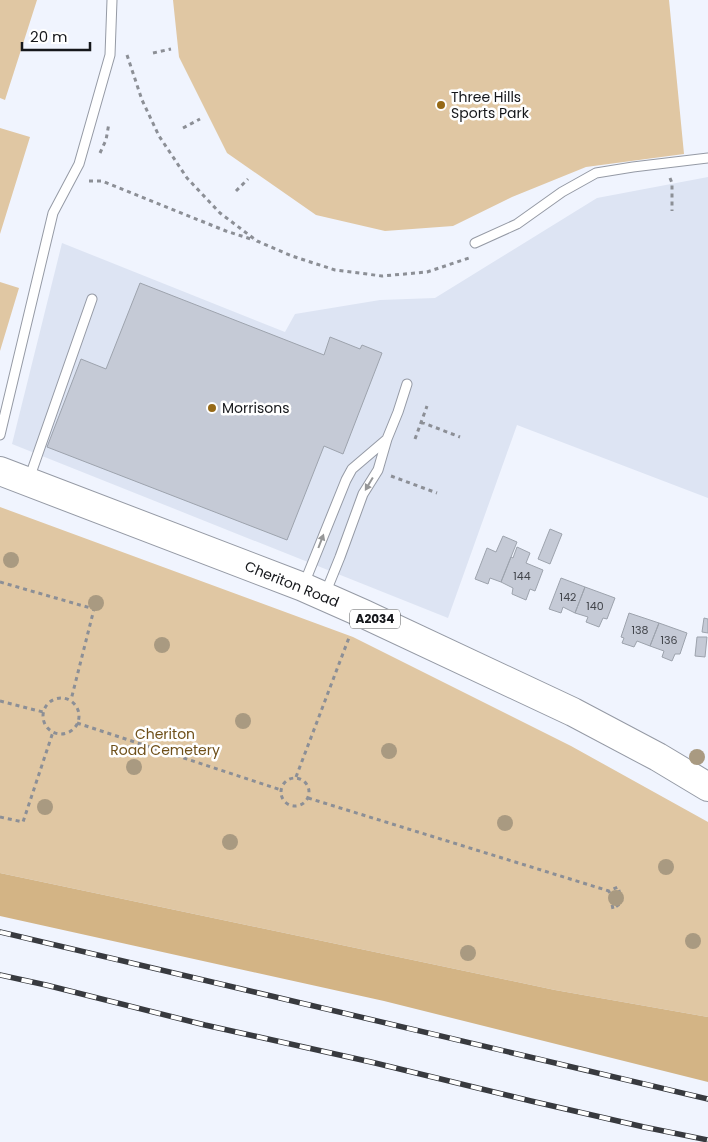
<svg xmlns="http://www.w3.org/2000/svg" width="708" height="1142" font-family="Poppins,sans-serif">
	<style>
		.built { fill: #dde4f3 }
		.green { fill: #e0c7a3 }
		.forest { fill: #d3b485 }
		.building { fill: #c5cad6; stroke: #9da3ad }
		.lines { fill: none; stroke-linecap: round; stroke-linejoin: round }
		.service-casing { stroke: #959aa5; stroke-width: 11 }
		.primary-casing { stroke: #959aa5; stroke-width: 30 }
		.path { stroke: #8c8f96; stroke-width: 3; stroke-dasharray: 4 4; stroke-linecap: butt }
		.service { stroke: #fff; stroke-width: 9 }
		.primary { stroke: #fff; stroke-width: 28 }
		.rail-casing { stroke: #383a3f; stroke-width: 5.5 }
		.rail { stroke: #fff; stroke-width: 4; stroke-dasharray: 11; stroke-linecap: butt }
		.tree { fill: #a99a81 }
		.oneway { fill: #969798 }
		.poi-dot { fill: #966917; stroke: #fff; stroke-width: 2 }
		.labels { text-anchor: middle; stroke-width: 5; stroke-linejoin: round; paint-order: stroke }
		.number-label { font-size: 11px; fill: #41444a }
		.shield { fill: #fff; stroke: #5b5d5f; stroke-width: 1 }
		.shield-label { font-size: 12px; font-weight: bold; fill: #15171b }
		.poi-label { font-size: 14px; fill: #15171b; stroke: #fff; text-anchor: start }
		.street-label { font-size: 14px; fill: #15171b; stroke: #fff }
		.park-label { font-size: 14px; fill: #6f501a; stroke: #fff }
	</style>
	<rect width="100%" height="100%" fill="#f0f4fe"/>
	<path class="built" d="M708,177V498L517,425L448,618L12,444L62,243L285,332L295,314L380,300L435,298L597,198Z"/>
	<path class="green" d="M0,0H37L5,100L0,98Z
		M173,0H669L684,154L586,167L512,197L453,226L385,231L316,215L227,153L179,57Z
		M0,128L30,137L0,234Z
		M0,282L19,288L0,351Z
		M0,507L353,637L571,746L708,822V1017L555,990L0,873Z"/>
	<path class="forest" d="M0,873L555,990L708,1017V1082L384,1001L0,916Z"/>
	<path class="building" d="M140,283L324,355L330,337L360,349L362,345L382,353L343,454L324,446L287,540L47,447L81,359L106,369Z
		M550,529L562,534L550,564L538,559Z
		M503,536L517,542L501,582L490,578L488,584L475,579L487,548L496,552Z
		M517,547L530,553L526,563L543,570L535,591L530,589L526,600L512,594L513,588L501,582L511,557L513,558Z
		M561,578L585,587L575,613L563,607L561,613L549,609Z
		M585,587L615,598L607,619L603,618L599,627L586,622L588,617L575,613Z
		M629,613L659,623L650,646L637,641L634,647L622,643L624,638L621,637Z
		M704,618L708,619V633L702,632Z
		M659,623L687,633L680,654H675L672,661L662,657L664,651L650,646Z
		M697,637H707L705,657L695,656Z"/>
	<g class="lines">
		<defs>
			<path id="service" d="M475,243L517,224L562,192L596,173L633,167L708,158
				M0,435L53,213L79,164L110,55L112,0
				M29,479L92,299
				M304,584L346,480L352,469L386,440
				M325,594L340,557L363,494L378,470L387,439L398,412L407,384"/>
			<path id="primary" d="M0,471L303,587L364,614L573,712L658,757L708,787"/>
		</defs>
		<use href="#service" class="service-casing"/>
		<use href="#primary" class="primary-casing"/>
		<path class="path" d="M153,53L171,49
			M127,55L142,100L159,136L187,178L220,213L257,241L292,256L335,270L382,276L427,272L469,258V257
			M183,128L200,119
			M100,153L106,140L109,123
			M670,178L672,183V211
			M89,181H102L226,231L254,240
			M236,191L248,179
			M421,422L460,437
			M415,439L427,406
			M391,476L437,493
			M0,582L94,609L71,700
			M43 716a18 18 0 1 1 36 0a18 18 0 1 1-36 0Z
			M0,701L43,712
			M77,723L281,790
			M296,777L350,635
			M281 792a14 14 0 1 1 28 0a14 14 0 1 1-28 0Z
			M308,798L609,891L618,887L622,902L613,909L609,891
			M0,817L23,822L53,732"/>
		<use href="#service" class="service"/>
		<use href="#primary" class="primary"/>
		<defs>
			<path id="rail" d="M0,932L708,1099
				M0,975L46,985L205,1025L371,1062L531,1101L644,1127L708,1140"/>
		</defs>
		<use href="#rail" class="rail-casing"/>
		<use href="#rail" class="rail"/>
	</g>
	<g class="tree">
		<circle cx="11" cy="560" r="8"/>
		<circle cx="96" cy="603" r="8"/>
		<circle cx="162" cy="645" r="8"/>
		<circle cx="243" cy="721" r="8"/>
		<circle cx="389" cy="751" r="8"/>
		<circle cx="697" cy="757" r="8"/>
		<circle cx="134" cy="767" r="8"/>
		<circle cx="45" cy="807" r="8"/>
		<circle cx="505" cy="823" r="8"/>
		<circle cx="230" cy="842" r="8"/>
		<circle cx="666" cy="867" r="8"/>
		<circle cx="616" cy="898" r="8"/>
		<circle cx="693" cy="941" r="8"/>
		<circle cx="468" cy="953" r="8"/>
	</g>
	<defs><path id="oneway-solid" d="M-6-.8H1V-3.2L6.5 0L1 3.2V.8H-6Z" transform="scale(1.25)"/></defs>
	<g class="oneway">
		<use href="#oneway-solid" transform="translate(369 484) rotate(121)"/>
		<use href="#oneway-solid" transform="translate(321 541) rotate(-69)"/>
	</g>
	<g class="poi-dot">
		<circle cx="441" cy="105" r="5"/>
		<circle cx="212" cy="408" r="5"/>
	</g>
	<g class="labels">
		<g class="number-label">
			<text x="522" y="580">144</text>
			<text x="568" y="601">142</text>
			<text x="595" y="610">140</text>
			<text x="640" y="634">138</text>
			<text x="669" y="644">136</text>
		</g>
		<rect class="shield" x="350" y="609.5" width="50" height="19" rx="4"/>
		<g class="shield-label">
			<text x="375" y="623">A2034</text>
		</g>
		<g class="poi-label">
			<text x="451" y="102">Three Hills<tspan x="451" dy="16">Sports Park</tspan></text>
			<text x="222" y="413">Morrisons</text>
		</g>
		<g class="street-label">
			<text transform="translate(292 584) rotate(22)" y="5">Cheriton Road</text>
		</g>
		<g class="park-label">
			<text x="165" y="739">Cheriton<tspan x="165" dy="16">Road Cemetery</tspan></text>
		</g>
	</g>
	<path d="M22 42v8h68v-8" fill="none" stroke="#15171b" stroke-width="2.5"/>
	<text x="30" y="42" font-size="15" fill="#15171b" stroke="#ffffff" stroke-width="4" paint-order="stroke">20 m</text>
</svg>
